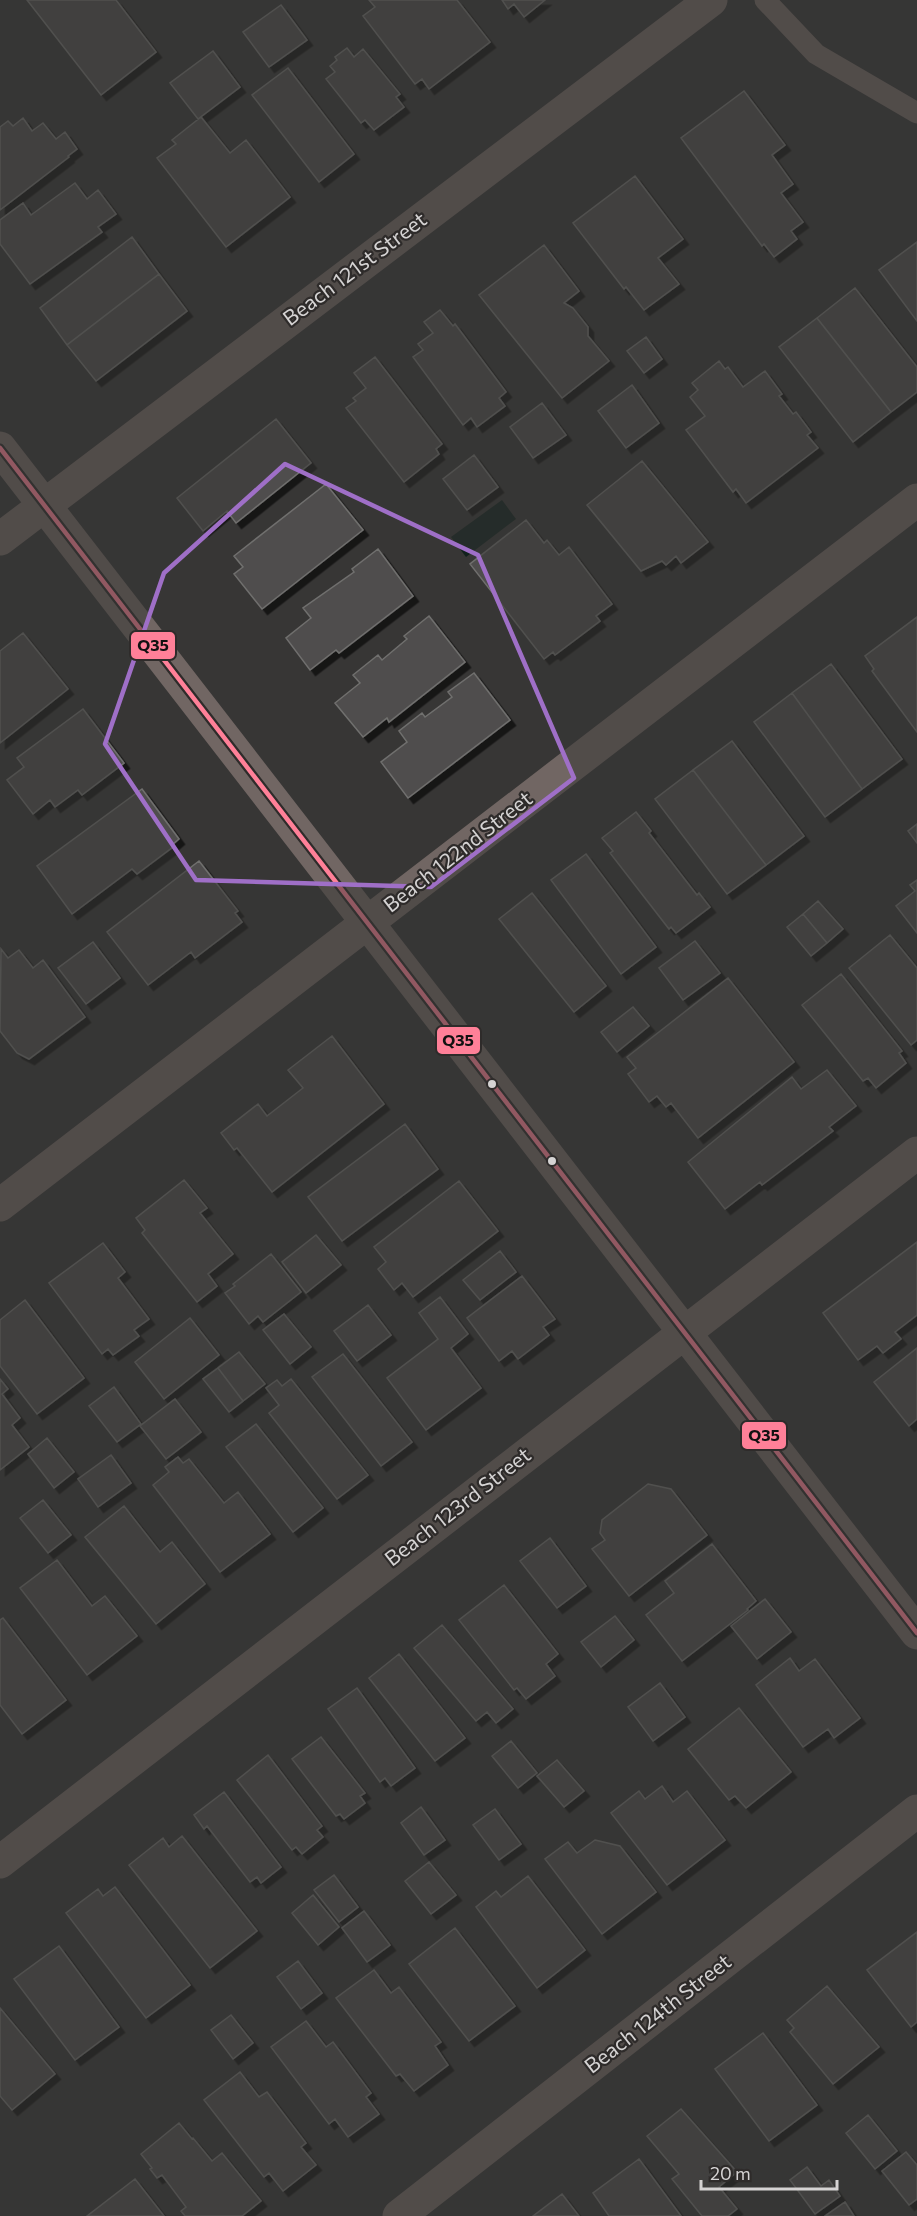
<svg xmlns="http://www.w3.org/2000/svg" width="917" height="2216" font-family="Commissioner,sans-serif">
	<style>
		.water { fill: #11211d }
		.building { fill: #4f4e4d; stroke: #706f6e; stroke-width: 1.5; filter: url(#shadow) }
		.lines { fill: none; stroke-linecap: round; stroke-linejoin: round }
		.service { stroke: #716663; stroke-width: 21 }
		.minor { stroke: #716663; stroke-width: 33 }
		.bus-1-casing { stroke: #2e2b2a; stroke-width: 9 }
		.bus-1 { stroke: #ff8098; stroke-width: 4.5 }
		.marked { fill: none; stroke: #9f6fc7; stroke-width: 4.5; stroke-linejoin: round }
		.bus-dot { fill: #d5d3d3; stroke: #2e2b2a; stroke-width: 2 }
		.labels { text-anchor: middle; stroke-width: 4.5; stroke-linejoin: round; paint-order: stroke }
		.street-label { font-size: 21px; fill: #d5d3d3; stroke: #2e2b2a }
		.line-badge { stroke: #2e2b2a; stroke-width: 2 }
		.pale-badge-label { font-size: 16px; text-anchor: middle; font-weight: bold; fill: #111 }
	</style>
	<defs>
		<filter id="shadow"><feDropShadow dx="5.5" dy="5.5" stdDeviation="0" flood-color="#0009"/></filter>
	</defs>
	<rect width="100%" height="100%" fill="#373635"/>
	<path class="water" d="M502,500L516,519L466,557L451,537Z"/>
	<path class="building" d="M27,0H116L156,52L101,95Z
		M369,0H457L490,42L429,89L422,79L415,84L363,16L375,7Z
		M502,0H545L524,17L514,4L508,9Z
		M281,5L307,40L269,67L243,32Z
		M347,48L354,57L363,49L400,94L396,97L404,107L374,130L365,120L361,123L326,79L335,72L330,66L337,60L335,57Z
		M213,51L240,87L198,119L170,83Z
		M288,68L354,154L319,182L252,95Z
		M744,91L785,145L772,155L793,184L781,193L803,222L791,231L797,239L774,257L764,244L762,246L681,138Z
		M201,117L230,153L246,140L290,197L226,247L157,158L176,144L172,140Z
		M23,118L32,131L43,123L56,139L65,132L77,149L68,156L69,157L0,210V127L8,121L13,126Z
		M635,176L683,239L658,258L679,284L644,310L626,287L624,289L573,223Z
		M75,183L87,199L98,190L116,214L98,227L102,232L30,284L0,244V220L23,203L31,215Z
		M132,237L159,274L67,345L40,308Z
		M917,242V321L879,270Z
		M544,245L579,291L564,303L573,308L588,327V336L609,361L562,398L479,295Z
		M159,274L187,311L96,381L67,345Z
		M855,288L917,367V392L891,412L817,318Z
		M440,310L453,326L455,324L506,392L499,398L505,406L477,427L471,418L463,425L413,357L423,350L418,344L433,333L424,322Z
		M817,318L891,412L853,442L779,347Z
		M646,337L662,359L644,373L627,351Z
		M375,357L442,444L436,449L439,454L404,482L346,408L356,401L353,398L366,388L354,373Z
		M719,361L725,369L728,367L743,387L765,371L782,394L779,396L793,414L796,412L811,432L807,435L818,448L746,503L736,489L733,492L686,430L705,416L690,397L698,390L692,383Z
		M632,385L659,423L626,448L598,411Z
		M542,403L566,435L533,458L510,427Z
		M276,419L311,463L236,523L227,511L203,531L177,498Z
		M474,455L498,487L467,510L443,479Z
		M642,461L708,542L681,563L676,556L666,565L662,561L641,571L587,505Z
		M326,484L363,530L262,609L234,574L243,567L234,556Z
		M526,520L544,543L547,540L559,555L569,547L612,604L596,616L600,621L555,655L553,652L544,659L470,564Z
		M378,549L413,596L339,653L336,650L310,670L286,638L311,618L303,608L354,572L352,569Z
		M429,616L465,662L389,722L387,718L363,737L335,703L360,683L353,675L378,655L382,660L407,639L404,636Z
		M917,617V732L872,671L874,669L865,656Z
		M23,633L68,689L0,743V651Z
		M831,664L902,759L862,789L792,693Z
		M474,673L510,720L408,798L381,762L407,742L399,731L422,713L425,717L452,697L448,692Z
		M792,693L862,789L825,817L754,722Z
		M83,709L124,763L82,795L78,790L55,807L50,800L33,814L7,780L24,767L17,758Z
		M732,741L804,836L766,865L693,770Z
		M693,770L766,865L727,894L655,799Z
		M142,789L179,839L172,845L173,847L137,874L132,869L72,914L37,866Z
		M636,812L651,831L649,833L697,895L699,893L710,907L676,933L671,927L669,929L610,853L613,851L602,838Z
		M917,824V843L908,831Z
		M586,854L656,947L621,974L551,880Z
		M199,861L238,911L235,913L242,922L195,958L191,952L148,985L107,932Z
		M917,880V933L896,906L915,891L910,885Z
		M532,893L606,986L574,1012L499,919Z
		M818,901L843,929L827,943L803,914Z
		M803,914L827,943L811,956L787,927Z
		M890,935L917,968V1040L911,1045L849,968Z
		M695,941L720,973L683,1000L659,968Z
		M93,942L120,978L86,1004L58,968Z
		M1,949L8,958L19,950L33,968L43,960L85,1017L29,1059L17,1053L0,1031Z
		M841,974L902,1051L899,1053L906,1063L876,1088L868,1078L863,1081L802,1005Z
		M728,978L794,1062L698,1138L671,1103L666,1107L657,1096L649,1102L628,1074L636,1068L627,1057Z
		M633,1007L649,1026L617,1052L601,1032Z
		M332,1036L384,1104L272,1192L237,1148L234,1150L221,1133L258,1104L267,1116L303,1088L288,1070Z
		M827,1070L856,1106L829,1127L833,1131L762,1185L760,1182L725,1209L688,1162L792,1077L801,1089Z
		M405,1124L438,1169L342,1241L308,1197Z
		M184,1180L207,1208L200,1213L233,1254L208,1274L217,1286L197,1302L142,1233L145,1230L136,1218Z
		M459,1181L498,1231L413,1297L402,1283L394,1290L378,1269L386,1262L374,1247Z
		M316,1235L341,1265L306,1293L282,1262Z
		M917,1242V1315L895,1332L901,1339L883,1353L877,1346L858,1360L823,1313Z
		M103,1243L125,1272L118,1278L149,1319L134,1330L139,1336L113,1355L108,1349L102,1354L49,1283Z
		M500,1251L516,1272L480,1300L463,1280Z
		M271,1254L301,1292L263,1322L258,1316L249,1324L225,1293L235,1286L233,1284Z
		M522,1276L555,1319L543,1327L549,1335L518,1359L512,1351L499,1361L467,1318Z
		M440,1297L468,1334L451,1348L481,1388L426,1430L387,1378L438,1339L419,1313Z
		M25,1300L84,1378L37,1414L0,1366V1320Z
		M368,1305L391,1335L357,1361L334,1331Z
		M284,1314L311,1347L290,1364L263,1330Z
		M190,1318L219,1355L164,1399L135,1362Z
		M917,1348V1419L909,1426L874,1382Z
		M239,1352L265,1384L243,1401L218,1368Z
		M343,1354L412,1442L381,1466L312,1377Z
		M218,1368L243,1401L229,1412L203,1379Z
		M0,1379L8,1389L2,1394L20,1418L12,1425L29,1447L0,1470Z
		M291,1379L368,1475L337,1499L269,1413L279,1405L266,1388L277,1380L282,1386Z
		M114,1387L141,1424L117,1442L89,1406Z
		M175,1399L201,1432L166,1459L140,1426Z
		M256,1424L323,1508L293,1532L226,1447Z
		M47,1438L74,1472L54,1488L28,1454Z
		M111,1455L131,1483L98,1507L78,1479Z
		M178,1457L183,1463L189,1459L224,1503L238,1492L270,1534L220,1572L153,1485L169,1472L165,1467Z
		M648,1484L671,1489L707,1535L629,1596L592,1549L605,1540L600,1533L602,1520Z
		M43,1500L71,1535L48,1553L20,1518Z
		M124,1506L160,1552L172,1542L205,1584L156,1624L85,1537Z
		M550,1538L586,1586L557,1608L520,1561Z
		M712,1544L756,1601L747,1609L748,1610L682,1661L646,1615L674,1593L665,1581Z
		M57,1560L92,1606L105,1596L137,1636L87,1675L20,1588Z
		M504,1585L558,1654L546,1664L555,1676L526,1699L517,1688L514,1690L459,1620Z
		M765,1599L791,1632L757,1659L731,1626Z
		M615,1616L634,1640L601,1667L581,1642Z
		M3,1618L66,1700L22,1734L0,1705V1620Z
		M442,1625L513,1709L496,1723L487,1712L476,1721L414,1648Z
		M399,1654L465,1738L435,1761L369,1678Z
		M790,1658L799,1671L815,1659L860,1718L834,1738L828,1729L803,1747L756,1685Z
		M660,1683L685,1717L653,1741L628,1707Z
		M357,1688L415,1768L391,1786L385,1778L380,1782L328,1709Z
		M739,1708L791,1772L746,1808L735,1796L729,1800L688,1749Z
		M321,1737L365,1793L360,1796L365,1803L344,1819L340,1814L336,1816L292,1759Z
		M511,1741L537,1773L518,1788L492,1756Z
		M268,1755L322,1826L317,1830L323,1837L302,1854L296,1847L292,1850L237,1780Z
		M557,1760L584,1791L564,1807L537,1776Z
		M662,1786L673,1802L687,1791L725,1840L667,1885L611,1813L639,1791L645,1799Z
		M224,1792L281,1867L261,1883L257,1877L250,1882L207,1826L204,1829L194,1815Z
		M421,1807L445,1840L424,1855L401,1823Z
		M495,1809L521,1844L499,1860L473,1825Z
		M182,1836L257,1931L210,1968L129,1865L163,1838L169,1847Z
		M595,1840L620,1846L656,1892L602,1934L545,1859L568,1842L577,1853Z
		M429,1862L456,1895L431,1914L405,1881Z
		M334,1875L358,1907L339,1922L314,1890Z
		M528,1876L585,1950L537,1988L476,1907L496,1891L501,1897Z
		M115,1887L190,1985L146,2018L66,1913L98,1889L103,1896Z
		M313,1895L339,1927L318,1945L292,1913Z
		M364,1911L390,1945L367,1962L342,1928Z
		M455,1928L515,2006L469,2041L409,1964Z
		M917,1932V2022L911,2027L867,1970Z
		M59,1946L119,2027L75,2060L14,1979Z
		M298,1961L322,1993L301,2009L277,1977Z
		M374,1970L391,1993L399,1987L441,2042L435,2046L448,2065L414,2091L400,2074L396,2076L336,1998Z
		M827,1986L879,2047L833,2084L790,2032L794,2028L787,2020Z
		M0,2008L55,2074L12,2110L0,2096Z
		M231,2015L253,2043L233,2059L211,2030Z
		M306,2021L326,2047L333,2042L371,2093L366,2097L379,2114L348,2137L335,2119L329,2124L271,2047Z
		M763,2033L817,2105L769,2141L715,2069Z
		M240,2072L259,2097L267,2092L306,2143L301,2147L316,2165L283,2191L269,2173L264,2177L204,2100Z
		M681,2109L737,2172L719,2187L737,2209L728,2216H702L672,2179L679,2174L647,2136Z
		M868,2115L897,2151L875,2169L846,2133Z
		M179,2123L192,2139L193,2138L212,2161L222,2153L261,2201L242,2216H185L181,2211L186,2207L162,2175L157,2178L150,2169L152,2168L141,2154Z
		M906,2152L917,2165V2199L909,2205L882,2171Z
		M639,2159L681,2216H609L593,2193Z
		M807,2167L821,2186L829,2180L840,2196L815,2214L790,2180Z
		M135,2179L164,2216H87Z
		M562,2194L579,2216H533Z
		M845,2202L854,2216H825Z"/>
	<g class="lines">
		<path class="service" d="M765,0L816,54L917,113"/>
		<path class="minor" d="M0,448L917,1633
			M0,539L711,0
			M0,1205L917,500
			M0,1862L917,1153
			M399,2216L917,1811"/>
		<defs>
			<path id="bus-1" d="M0,448L917,1633"/>
		</defs>
		<use href="#bus-1" class="bus-1-casing"/>
		<use href="#bus-1" class="bus-1"/>
	</g>
	<path d="M0 0H917V2216H0ZM285,464L478,555L574,778L431,887L196,880L105,744L164,573Z" fill="#373635" fill-opacity=".55" fill-rule="evenodd"/>
	<path class="marked" d="M285,464L478,555L574,778L431,887L196,880L105,744L164,573Z"/>
	<g class="bus-dot">
		<circle cx="492" cy="1084" r="5"/>
		<circle cx="552" cy="1161" r="5"/>
	</g>
	<g class="labels">
		<g class="street-label">
			<text transform="translate(355 269) rotate(-37)" y="7">Beach 121st Street</text>
			<text transform="translate(458 852) rotate(-38)" y="7">Beach 122nd Street</text>
			<text transform="translate(458 1507) rotate(-38)" y="7">Beach 123rd Street</text>
			<text transform="translate(658 2014) rotate(-38)" y="7">Beach 124th Street</text>
		</g>
	</g>
	<g class="line-badge">
		<rect x="130" y="631" width="46" height="29" rx="6" fill="#ff8098"/>
		<rect x="436" y="1026" width="45" height="29" rx="6" fill="#ff8098"/>
		<rect x="741" y="1421" width="46" height="29" rx="6" fill="#ff8098"/>
	</g>
	<g class="pale-badge-label">
		<text x="153" y="651">Q35</text>
		<text x="458" y="1046">Q35</text>
		<text x="764" y="1441">Q35</text>
	</g>
	<path d="M701 2180v9h136v-9" fill="none" stroke="#d5d3d3" stroke-width="3"/>
	<text x="710" y="2180" font-size="18" fill="#d5d3d3" stroke="#2e2b2a" stroke-width="4.5" paint-order="stroke">20 m</text>
</svg>
